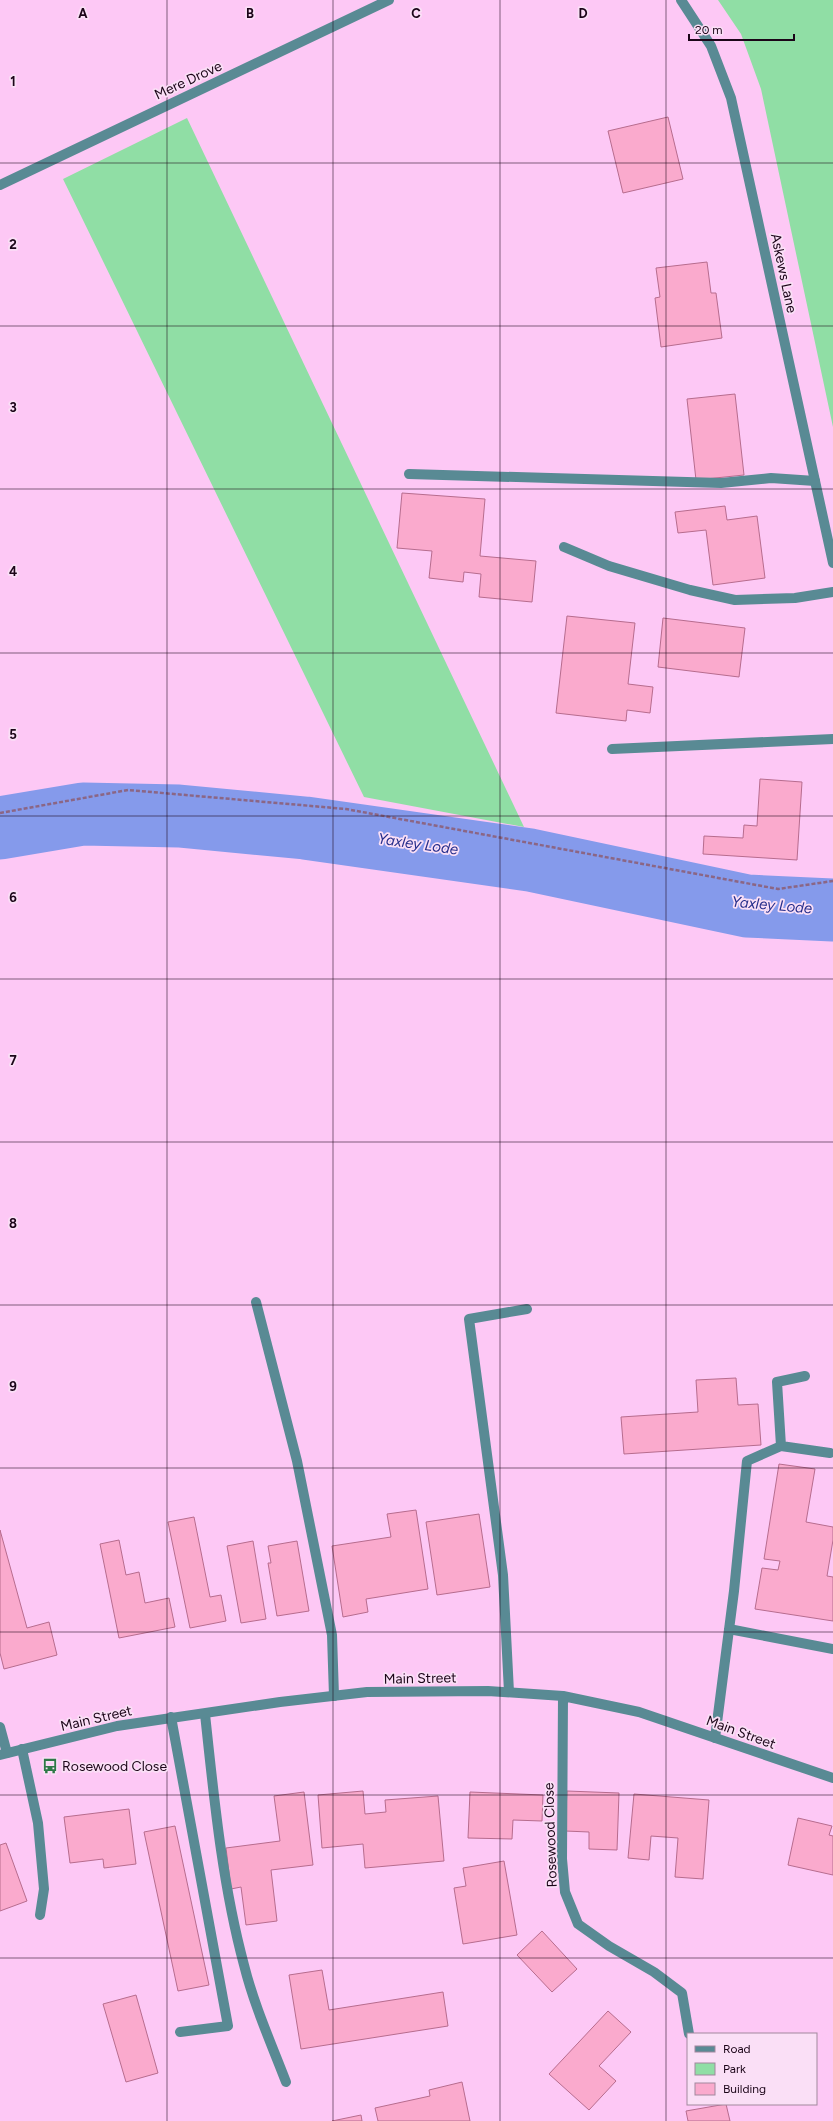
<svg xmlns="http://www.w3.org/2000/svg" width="833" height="2121" font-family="Figtree,sans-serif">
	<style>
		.green { fill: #90dea5 }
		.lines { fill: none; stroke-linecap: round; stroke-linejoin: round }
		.river { stroke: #859aeb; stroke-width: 63 }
		.building { fill: #faaacd; stroke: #b76c8e }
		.path { stroke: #8b6685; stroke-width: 2.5; stroke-dasharray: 4 2; stroke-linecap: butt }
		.service { stroke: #598a94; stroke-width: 10 }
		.minor { stroke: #598a94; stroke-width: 10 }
		.grid { fill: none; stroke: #1b0518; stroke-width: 1; stroke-opacity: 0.55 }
		.labels { text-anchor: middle; stroke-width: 3.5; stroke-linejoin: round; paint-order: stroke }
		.street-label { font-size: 14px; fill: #1b0518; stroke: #fadff6 }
		.poi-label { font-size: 14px; fill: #1b0518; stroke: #fadff6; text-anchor: start }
		.water-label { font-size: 15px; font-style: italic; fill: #252e8b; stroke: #fadff6 }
		.grid-label { font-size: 13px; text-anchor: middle; font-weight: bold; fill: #1b0518; stroke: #fadff6; stroke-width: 3.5; stroke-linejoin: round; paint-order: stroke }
	</style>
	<rect width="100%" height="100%" fill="#fdc8f5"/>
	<path class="green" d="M718,0H833V427L761,89L741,34Z
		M187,118L524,827L364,797L63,179Z"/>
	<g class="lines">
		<path class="river" d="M0,828L83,814L179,816L305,828L530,860L747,906L833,910"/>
	</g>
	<path class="building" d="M668,117L683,179L623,193L608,131Z
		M707,262L711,293H716L722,338L661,347L655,298L660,297L656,268Z
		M735,394L744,475L696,480L687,399Z
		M402,493L485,499L480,556L536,561L532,602L479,597L481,574L464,572L463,582L429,578L432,551L397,548Z
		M725,506L727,520L757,516L765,578L713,585L706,530L678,533L675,512Z
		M567,616L635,623L628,684L653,687L650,713L627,710L626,721L556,713Z
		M663,618L745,628L739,677L658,667Z
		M760,779L802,782L797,860L703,854L704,836L743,838L744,825L757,826Z
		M736,1378L738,1405L758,1404L761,1445L624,1454L621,1417L698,1412L696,1380Z
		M779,1464L815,1469L806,1522L833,1527V1540L827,1576L833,1577V1621L755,1609L762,1568L778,1570L780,1561L764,1559Z
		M416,1510L428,1589L366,1599L368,1612L343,1617L332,1546L391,1537L387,1514Z
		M479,1514L490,1587L437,1595L426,1522Z
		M194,1517L210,1597L221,1595L226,1621L190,1628L168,1522Z
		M0,1530L27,1628L49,1622L57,1655L4,1669L0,1653Z
		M119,1540L126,1575L139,1572L145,1603L169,1598L175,1627L119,1638L100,1544Z
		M253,1541L266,1619L241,1623L227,1546Z
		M297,1541L309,1611L277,1616L268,1563H271L268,1546Z
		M363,1791L365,1814L386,1812L385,1800L438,1796L444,1861L365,1868L363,1844L322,1848L318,1795Z
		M567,1791L619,1793L617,1850L589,1849V1832L565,1831Z
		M304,1792L313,1865L271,1870L277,1921L246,1925L241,1887L231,1889L226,1848L280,1841L274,1796Z
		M470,1792L543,1795L542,1821L513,1820L512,1839L468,1838Z
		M634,1794L709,1800L703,1879L675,1877L678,1838L651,1836L649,1860L628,1858Z
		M129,1809L136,1864L104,1868L103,1859L70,1863L64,1817Z
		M798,1818L832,1826L829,1835L833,1836V1875L788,1865Z
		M175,1826L209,1985L178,1991L144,1832Z
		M6,1843L27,1901L0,1911V1845Z
		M504,1861L517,1935L463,1944L454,1888L466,1886L463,1868Z
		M542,1931L577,1969L552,1992L517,1955Z
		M322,1970L329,2010L443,1992L448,2026L301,2049L289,1975Z
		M136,1995L158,2073L126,2082L103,2004Z
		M608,2011L631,2032L599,2066L616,2081L589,2110L549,2074Z
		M462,2082L470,2121H378L375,2108L430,2096L429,2090Z
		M726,2104L730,2121H688L686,2111Z
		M361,2115L362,2121H332Z"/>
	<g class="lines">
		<path class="path" d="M0,813L128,790L346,809L778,889L833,881"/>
		<path class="service" d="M409,474L721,483L771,478L815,481
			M564,547L609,566L690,590L735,600L795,598L833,592
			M612,749L833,739
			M256,1302L297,1461L332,1635L334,1696
			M781,1446L777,1382L805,1376
			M729,1629L833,1649
			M509,1692L503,1575L469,1319L527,1309
			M205,1714C214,1798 222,1883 244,1965C254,2005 271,2043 286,2082
			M171,1717L228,2026L180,2032
			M0,1727L7,1753
			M715,1738L734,1591L747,1461L781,1446L830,1453
			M22,1749L38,1823L44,1889L40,1915"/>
		<path class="minor" d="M681,0L711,46L731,98L833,563
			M0,185L389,0
			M563,1696L562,1859L565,1892L578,1924L609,1946L654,1972L682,1993L689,2034
			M0,1755L117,1726L280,1702L367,1692L488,1691L563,1696L639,1712L833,1778"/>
	</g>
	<path class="grid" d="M167,0V2121M333,0V2121M500,0V2121M666,0V2121M0,163H833M0,326H833M0,489H833M0,653H833M0,816H833M0,979H833M0,1142H833M0,1305H833M0,1468H833M0,1632H833M0,1795H833M0,1958H833"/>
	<defs>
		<symbol id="bus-bare" viewBox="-9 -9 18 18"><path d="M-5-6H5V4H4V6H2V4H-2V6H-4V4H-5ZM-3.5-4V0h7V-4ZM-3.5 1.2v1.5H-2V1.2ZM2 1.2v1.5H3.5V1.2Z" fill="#2e7947" stroke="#fadff6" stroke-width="2.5" paint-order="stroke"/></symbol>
	</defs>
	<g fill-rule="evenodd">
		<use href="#bus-bare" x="39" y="1755" width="22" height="22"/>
	</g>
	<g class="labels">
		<g class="street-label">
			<text transform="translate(188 80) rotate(-25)" y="5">Mere Drove</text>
			<text transform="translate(784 273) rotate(78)" y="5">Askews Lane</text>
			<text transform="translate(420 1678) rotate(-1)" y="5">Main Street</text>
			<text transform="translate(96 1718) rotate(-13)" y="5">Main Street</text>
			<text transform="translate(741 1732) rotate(20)" y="5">Main Street</text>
			<text transform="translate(550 1835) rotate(-92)" y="5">Rosewood Close</text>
		</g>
		<g class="poi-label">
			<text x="62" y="1771">Rosewood Close</text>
		</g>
		<g class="water-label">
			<text transform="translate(418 844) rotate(8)" y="5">Yaxley Lode</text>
			<text transform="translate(772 905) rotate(5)" y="5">Yaxley Lode</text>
		</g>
	</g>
	<g class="grid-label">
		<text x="83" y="18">A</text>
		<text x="250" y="18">B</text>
		<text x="416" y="18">C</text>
		<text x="583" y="18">D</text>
		<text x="13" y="86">1</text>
		<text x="13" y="249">2</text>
		<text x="13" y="412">3</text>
		<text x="13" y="576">4</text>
		<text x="13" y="739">5</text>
		<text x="13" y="902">6</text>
		<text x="13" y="1065">7</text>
		<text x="13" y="1228">8</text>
		<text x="13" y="1391">9</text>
	</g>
	<rect x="687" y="2033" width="130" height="72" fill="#fadff6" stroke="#a1889d"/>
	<rect x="695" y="2046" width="20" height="6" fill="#598a94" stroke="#a1889d"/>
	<text x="723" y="2053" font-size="12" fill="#1b0518">Road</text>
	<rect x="695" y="2063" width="20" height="12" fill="#90dea5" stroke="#a1889d"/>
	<text x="723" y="2073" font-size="12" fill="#1b0518">Park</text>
	<rect x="695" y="2083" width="20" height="12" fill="#faaacd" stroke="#a1889d"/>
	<text x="723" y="2093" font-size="12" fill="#1b0518">Building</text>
	<path d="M689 34v6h105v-6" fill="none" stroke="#1b0518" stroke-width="2"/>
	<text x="695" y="34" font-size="12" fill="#1b0518" stroke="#fadff6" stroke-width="3" paint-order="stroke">20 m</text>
</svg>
